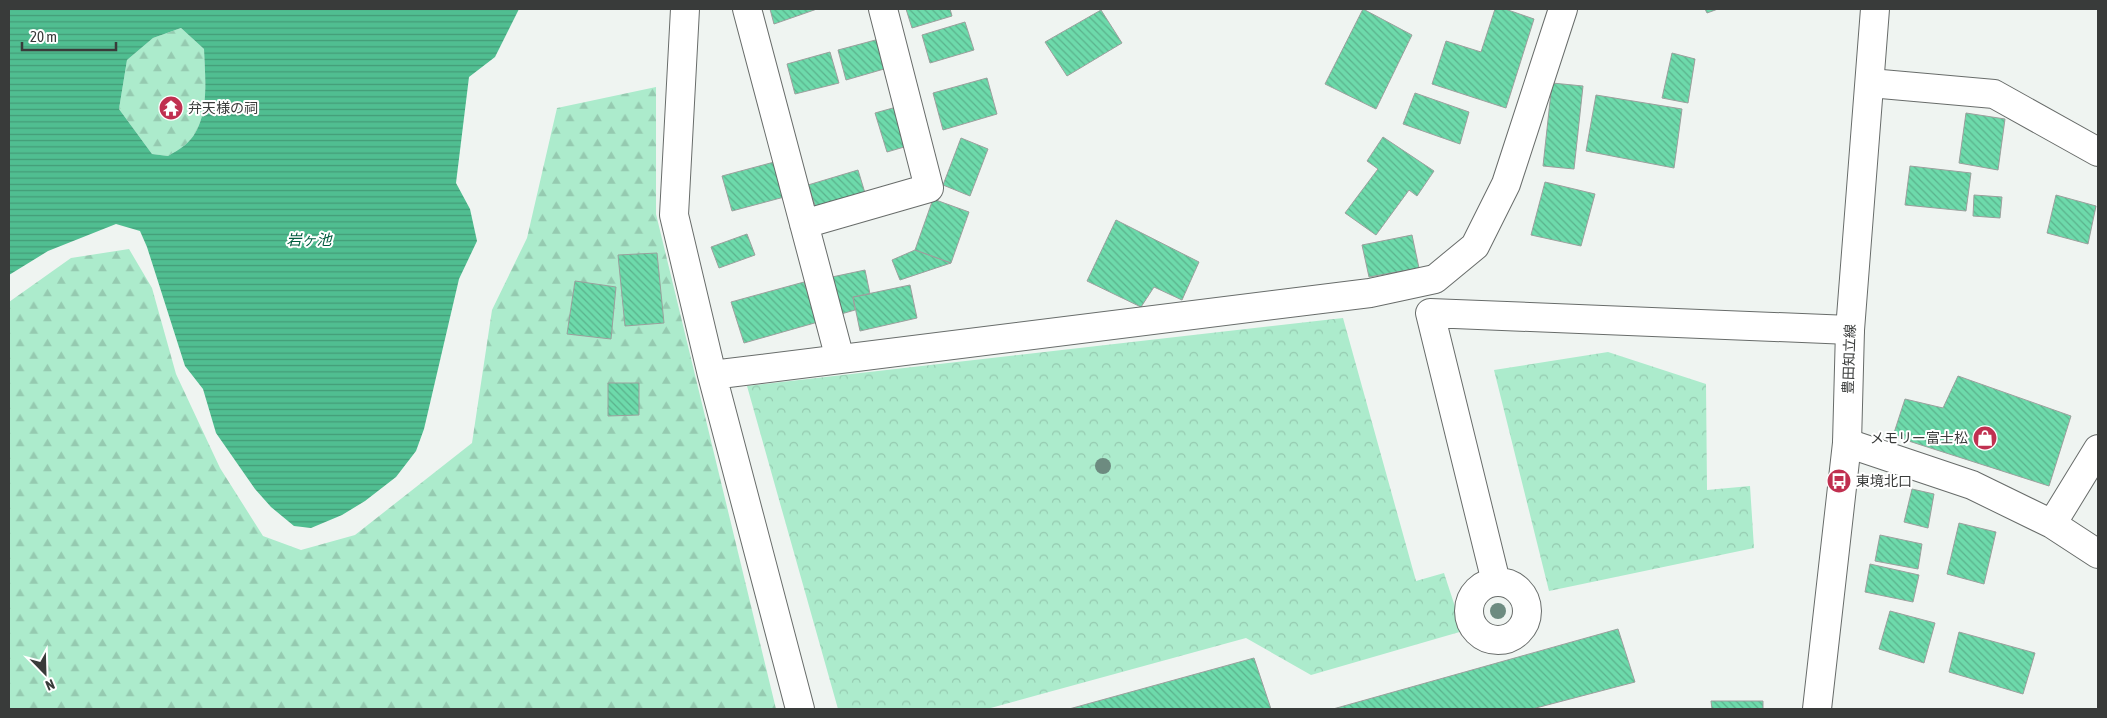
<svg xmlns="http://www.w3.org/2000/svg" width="2107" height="718" font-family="'Asap Condensed','Noto Sans JP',sans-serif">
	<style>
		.forest { fill: url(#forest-firs) }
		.park { fill: url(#park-crowns) }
		.water { fill: url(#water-rules); fill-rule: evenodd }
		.building { fill: url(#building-back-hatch); stroke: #9ba09d }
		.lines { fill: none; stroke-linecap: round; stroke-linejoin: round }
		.minor-casing { stroke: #686c6a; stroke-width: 30 }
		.major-casing { stroke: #686c6a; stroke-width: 30 }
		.minor { stroke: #fff; stroke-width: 28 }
		.major { stroke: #fff; stroke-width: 28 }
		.tree { fill: #6d8b80 }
		.labels { text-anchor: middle; stroke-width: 4; stroke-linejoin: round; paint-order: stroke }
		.poi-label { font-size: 14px; fill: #393b3a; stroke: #fff; text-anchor: start }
		.street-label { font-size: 14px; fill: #393b3a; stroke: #fff }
		.water-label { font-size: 15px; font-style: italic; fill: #005c3f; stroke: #fff }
	</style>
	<defs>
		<pattern id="forest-firs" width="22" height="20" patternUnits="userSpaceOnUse" patternTransform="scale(1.25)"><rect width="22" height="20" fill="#acebcc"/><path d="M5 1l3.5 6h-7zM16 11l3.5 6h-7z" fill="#95cab0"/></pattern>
		<pattern id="park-crowns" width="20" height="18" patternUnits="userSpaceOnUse" patternTransform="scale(1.25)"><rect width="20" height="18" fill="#acebcc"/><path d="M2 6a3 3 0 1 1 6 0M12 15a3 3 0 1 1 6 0" fill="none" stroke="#95cab0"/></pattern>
		<pattern id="water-rules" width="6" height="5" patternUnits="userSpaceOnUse" patternTransform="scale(1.25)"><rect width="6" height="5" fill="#50be91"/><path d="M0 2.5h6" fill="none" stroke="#439c77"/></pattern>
		<pattern id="building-back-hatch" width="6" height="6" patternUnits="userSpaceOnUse" patternTransform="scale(1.25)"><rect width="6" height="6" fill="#6ddaab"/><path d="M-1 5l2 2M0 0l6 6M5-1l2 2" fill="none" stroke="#5bb28c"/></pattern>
	</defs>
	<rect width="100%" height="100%" fill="#eff4f1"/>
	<path class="forest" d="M181,28L204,49C205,79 211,123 185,145C180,149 173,153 168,156L152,154L119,109L127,60L153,38Z
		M656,87V214L776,709H9V302L71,258L129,249L152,288L176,374L220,468L263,536L301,550L355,535L472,443L492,310L527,238L557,108Z"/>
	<path class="park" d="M1343,318L1416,581L1444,573L1463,631L1311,675L1246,638L987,709H838L747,386Z
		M1608,352L1706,384L1707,490L1750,486L1754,548L1549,591L1494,370Z"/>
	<path class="water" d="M9,9H519L495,57L469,77L456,183L470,209L477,241L459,279L424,429L416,451L396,477L365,501L342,515L311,528L294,526L271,507L255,489L216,433L203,389L185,366L147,247L140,231L116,224L48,251L9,275ZM181,28L204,49C205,79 211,123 185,145C180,149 173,153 168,156L152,154L119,109L127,60L153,38Z"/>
	<path class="building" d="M770,9H817L774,24Z
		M906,9H950L952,16L912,28Z
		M1363,9L1412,35L1376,109L1325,84Z
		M1495,9H1505L1534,19L1506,108L1432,84L1446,41L1481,52Z
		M1705,9H1718L1707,13Z
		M1101,10L1122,43L1067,76L1045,42Z
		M965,22L974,50L930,63L922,35Z
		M883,38L891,67L846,80L838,50Z
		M830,52L839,83L795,94L787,64Z
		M1672,53L1695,59L1688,103L1662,98Z
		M987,78L997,114L943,130L933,93Z
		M1552,83L1583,86L1574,169L1543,166Z
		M1415,93L1469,112L1460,144L1403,124Z
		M1596,95L1682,109L1674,168L1586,151Z
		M900,106L911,145L887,152L875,113Z
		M1966,113L2005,119L1998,170L1959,163Z
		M1383,137L1434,171L1417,196L1409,190L1376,235L1345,213L1378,169L1367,161Z
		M961,138L988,149L970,196L943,185Z
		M778,161L788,196L732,211L722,176Z
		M1910,166L1971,173L1966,211L1905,205Z
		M858,170L865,193L816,208L808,185Z
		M1545,182L1595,194L1581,246L1531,235Z
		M1974,195L2002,197L2000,218L1973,216Z
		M2056,195L2096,206L2088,244L2047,233Z
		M933,199L969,212L951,263L915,250Z
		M1116,220L1199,262L1182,300L1154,287L1141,307L1087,281Z
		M747,234L755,255L719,268L711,247Z
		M1412,235L1419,268L1369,277L1362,245Z
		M915,250L951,263L900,280L892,260Z
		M657,253L664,323L625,326L618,255Z
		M865,270L870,294L853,297L855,310L841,314L832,277Z
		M575,281L616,287L611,339L567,334Z
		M804,282L818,322L744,343L731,302Z
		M910,285L917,318L860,331L853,297Z
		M1958,376L2071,416L2049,486L1893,436L1905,399L1943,408Z
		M608,383H639V415L608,416Z
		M1912,489L1934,494L1928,528L1904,522Z
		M1959,523L1996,532L1984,584L1947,574Z
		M1880,535L1922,544L1918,569L1875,561Z
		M1870,564L1919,575L1913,602L1865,592Z
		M1890,611L1935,623L1924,663L1879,649Z
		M1618,629L1635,682L1532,709H1333Z
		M1959,632L2035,653L2023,694L1949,672Z
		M1254,658L1271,709H1069Z
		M1711,701H1763V709H1712Z"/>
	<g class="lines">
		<defs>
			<path id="minor" d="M685,9L674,215L712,375L800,709
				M747,9L840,359
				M1870,83L1994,94L2098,152
				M804,224L929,188L883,9
				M712,375L1370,293L1435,279L1475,246L1506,184L1563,9
				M1847,443L1972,485L2052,524L2098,554
				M2052,524L2098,449
				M1496,582L1430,313L1850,330
				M1469 611a29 29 0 1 1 58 0a29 29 0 1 1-58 0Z"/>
			<path id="major" d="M1817,709L1847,443L1850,330L1875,9"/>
		</defs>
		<use href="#minor" class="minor-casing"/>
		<use href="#major" class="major-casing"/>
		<use href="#minor" class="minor"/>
		<use href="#major" class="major"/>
	</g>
	<g class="tree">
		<circle cx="1103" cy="466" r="8"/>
		<circle cx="1498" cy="611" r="8"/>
	</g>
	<defs>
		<symbol id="temple-disc" viewBox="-11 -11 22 22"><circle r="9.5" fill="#c03050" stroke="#fff"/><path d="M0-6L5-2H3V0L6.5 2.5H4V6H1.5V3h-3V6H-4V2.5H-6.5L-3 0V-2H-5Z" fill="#fff"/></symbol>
		<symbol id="shop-disc" viewBox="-11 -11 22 22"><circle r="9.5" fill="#c03050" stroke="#fff"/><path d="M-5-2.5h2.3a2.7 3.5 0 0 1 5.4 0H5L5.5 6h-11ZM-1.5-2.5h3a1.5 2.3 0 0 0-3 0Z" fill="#fff"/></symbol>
		<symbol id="bus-disc" viewBox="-11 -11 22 22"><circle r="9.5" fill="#c03050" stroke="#fff"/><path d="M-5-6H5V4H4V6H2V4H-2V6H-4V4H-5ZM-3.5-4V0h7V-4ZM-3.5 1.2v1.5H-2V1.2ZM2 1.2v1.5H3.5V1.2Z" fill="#fff"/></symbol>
	</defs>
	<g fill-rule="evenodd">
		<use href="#temple-disc" x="157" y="94" width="28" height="28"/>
		<use href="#shop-disc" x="1971" y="424" width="28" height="28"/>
		<use href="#bus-disc" x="1825" y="467" width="28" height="28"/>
	</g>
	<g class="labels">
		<g class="poi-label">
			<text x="188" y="113">弁天様の祠</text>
			<text x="1968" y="443" text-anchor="end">メモリー富士松</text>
			<text x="1856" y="486">東境北口</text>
		</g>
		<g class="street-label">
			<text transform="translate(1849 359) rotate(-88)" y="5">豊田知立線</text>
		</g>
		<g class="water-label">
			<text x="309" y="245">岩ヶ池</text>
		</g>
	</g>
	<rect width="2107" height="718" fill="none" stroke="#393b3a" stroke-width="20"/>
	<g transform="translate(45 673) rotate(157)" stroke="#ffffff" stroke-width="4" paint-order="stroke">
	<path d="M0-4L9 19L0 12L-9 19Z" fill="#393b3a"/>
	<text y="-8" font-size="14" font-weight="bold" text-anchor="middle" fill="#393b3a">N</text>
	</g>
	<path d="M22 42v8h94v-8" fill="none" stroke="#393b3a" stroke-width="2.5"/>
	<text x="30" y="42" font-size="15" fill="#393b3a" stroke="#ffffff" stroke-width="4" paint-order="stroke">20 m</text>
</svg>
